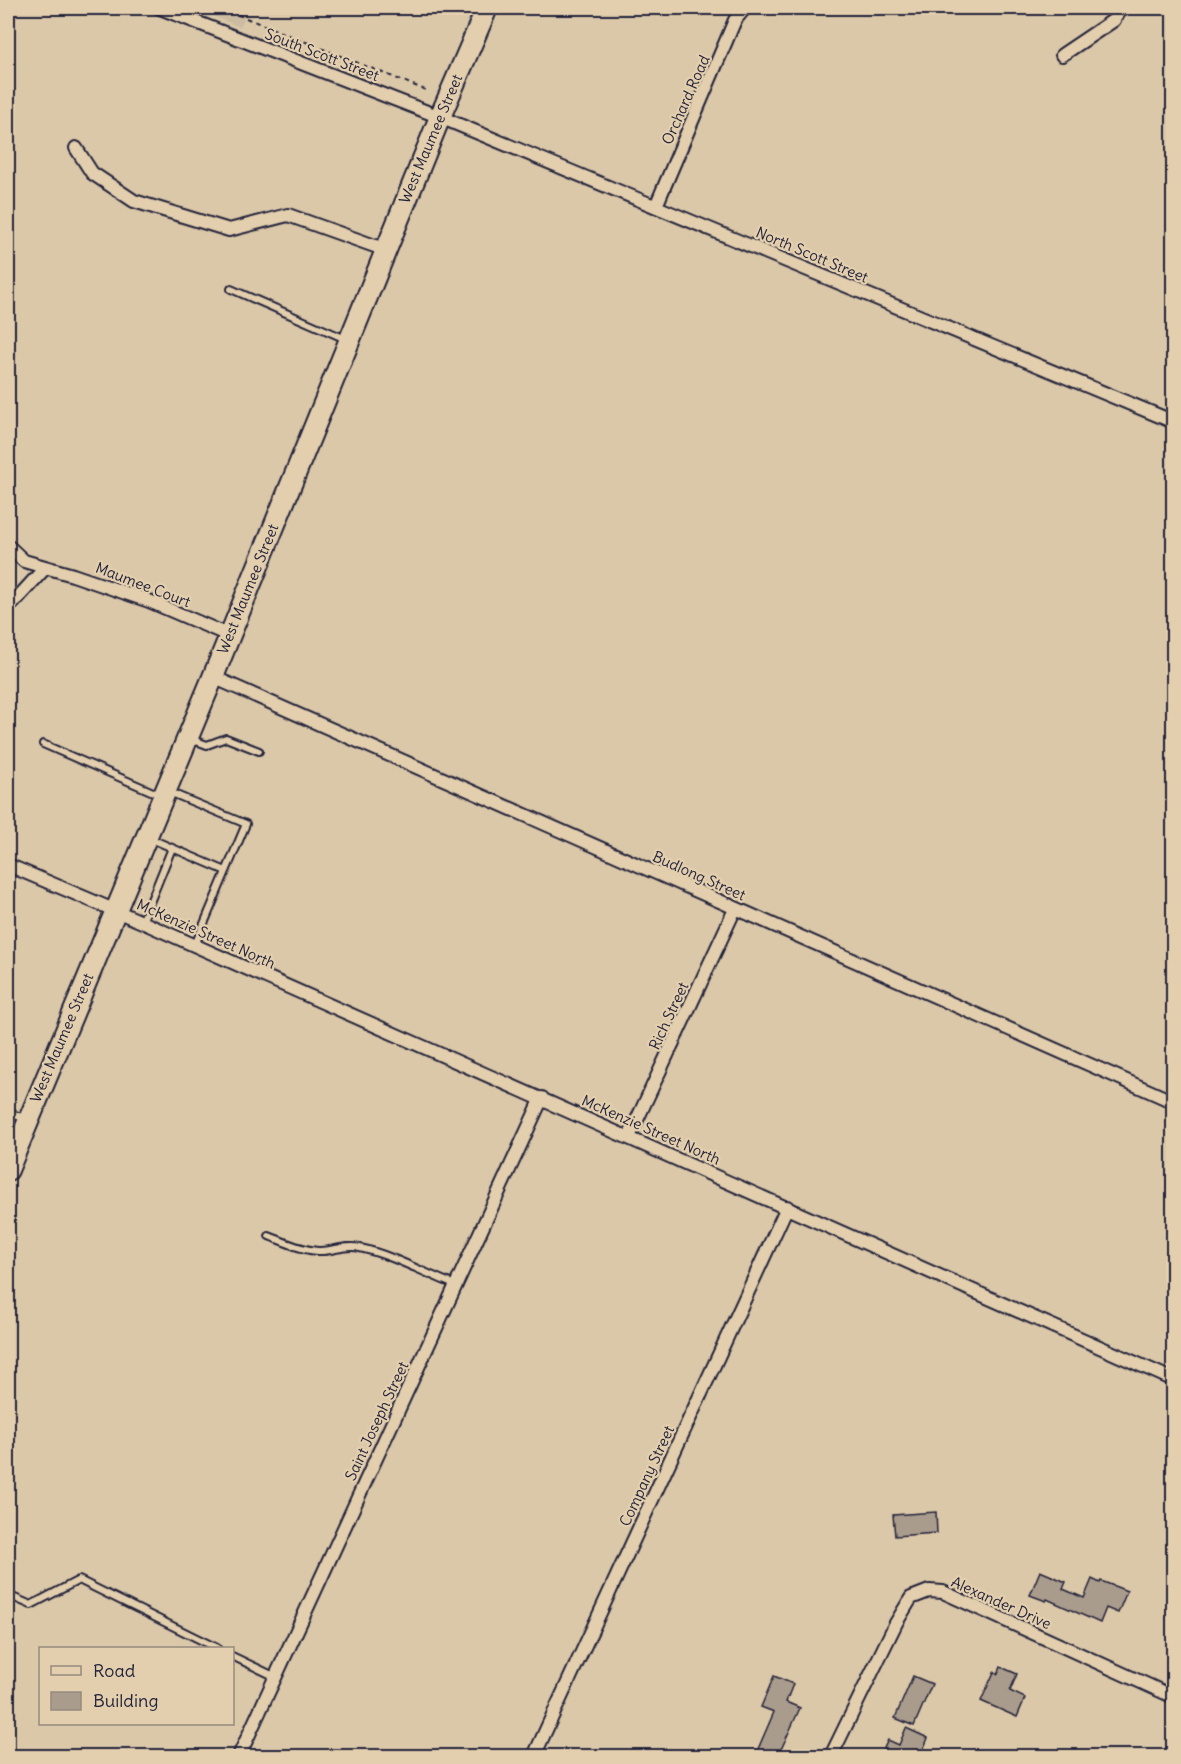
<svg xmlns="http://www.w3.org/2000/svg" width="1181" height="1764" font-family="Delius,sans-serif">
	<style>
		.built { fill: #ccbba0 }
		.building { fill: #aa9c8c; stroke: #22223b; stroke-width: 1.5 }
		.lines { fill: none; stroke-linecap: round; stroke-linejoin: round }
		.service-casing { stroke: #22223b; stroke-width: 10 }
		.minor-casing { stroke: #22223b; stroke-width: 16 }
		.primary-casing { stroke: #22223b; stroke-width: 24 }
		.path { stroke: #22223b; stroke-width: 2; stroke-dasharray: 4.5 4.5; stroke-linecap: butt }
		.service { stroke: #e3cfad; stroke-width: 6 }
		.minor { stroke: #e3cfad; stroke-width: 12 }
		.primary { stroke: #e3cfad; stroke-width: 20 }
		.labels { text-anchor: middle; stroke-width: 4.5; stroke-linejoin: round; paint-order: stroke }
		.street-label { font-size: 15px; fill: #22223b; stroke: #e3cfad }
	</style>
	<rect width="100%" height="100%" fill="#dbc8a8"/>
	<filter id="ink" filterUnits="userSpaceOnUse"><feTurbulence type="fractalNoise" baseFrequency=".0167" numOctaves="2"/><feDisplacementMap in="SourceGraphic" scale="12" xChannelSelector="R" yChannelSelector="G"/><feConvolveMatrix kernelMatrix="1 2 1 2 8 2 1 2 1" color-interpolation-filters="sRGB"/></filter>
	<g filter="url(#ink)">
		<path class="built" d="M194,8H249L240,27Z"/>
		<path class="building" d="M936,1512L937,1533L895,1536L893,1515Z
			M1040,1571L1066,1582L1063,1589L1084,1598L1092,1579L1100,1583L1101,1581L1127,1591L1118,1613L1106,1608L1100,1623L1047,1599L1046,1601L1030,1595Z
			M1001,1667L1017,1674L1010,1691L1025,1698L1017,1717L981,1701L994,1672L998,1674Z
			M774,1676L793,1684L786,1702L800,1708L778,1756H755L774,1712L761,1707Z
			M913,1676L932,1684L914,1726L895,1718Z
			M906,1728L928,1738L921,1755L925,1756H880L888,1740L899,1745Z"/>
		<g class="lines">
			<defs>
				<path id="service" d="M231,289L348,340
					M191,739L207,745L226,738L259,751
					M43,744L160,795
					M169,792L246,824L195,945
					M149,838L226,871
					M142,922L172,848
					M8,1113L25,1118
					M269,1236C285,1242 301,1250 318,1251C332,1252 345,1244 360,1248C392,1255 424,1273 455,1285
					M8,1595L31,1605L79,1580L217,1648
					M232,1656L276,1677"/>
				<path id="minor" d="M160,8L440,117L1174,422
					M1062,55L1114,20L1120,8
					M76,148L92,173L134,201L229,230L288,215L386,250
					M656,206L735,20L745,8
					M8,546L24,561L73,575L149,601L228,635
					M8,606L13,603L45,568
					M213,677L1174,1102
					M8,865L142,922L1174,1380
					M629,1137L735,909
					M239,1756L542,1098
					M534,1756L787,1207
					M831,1756L896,1623L911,1598L929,1591L943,1592L1174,1697
					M1173,1756L1174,1755"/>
				<path id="primary" d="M8,1170L213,677L440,117L487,8"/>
			</defs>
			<use href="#service" class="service-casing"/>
			<use href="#minor" class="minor-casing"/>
			<use href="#primary" class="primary-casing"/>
			<path class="path" d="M221,8L428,91"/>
			<use href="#service" class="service"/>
			<use href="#minor" class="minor"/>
			<use href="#primary" class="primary"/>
		</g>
	</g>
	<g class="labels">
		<g class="street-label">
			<text transform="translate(322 55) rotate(21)" y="5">South Scott Street</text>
			<text transform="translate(686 100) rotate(-66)" y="5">Orchard Road</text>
			<text transform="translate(431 139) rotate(-67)" y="5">West Maumee Street</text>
			<text transform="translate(812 255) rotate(23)" y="5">North Scott Street</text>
			<text transform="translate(143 585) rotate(21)" y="5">Maumee Court</text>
			<text transform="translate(248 589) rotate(-68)" y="5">West Maumee Street</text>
			<text transform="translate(699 876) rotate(24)" y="5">Budlong Street</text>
			<text transform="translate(206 934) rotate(24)" y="5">McKenzie Street North</text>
			<text transform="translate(669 1016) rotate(-65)" y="5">Rich Street</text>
			<text transform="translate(62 1038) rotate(-67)" y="5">West Maumee Street</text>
			<text transform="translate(651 1130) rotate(24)" y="5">McKenzie Street North</text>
			<text transform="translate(377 1421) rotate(-65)" y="5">Saint Joseph Street</text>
			<text transform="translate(647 1476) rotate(-65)" y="5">Company Street</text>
			<text transform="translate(1001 1603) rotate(24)" y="5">Alexander Drive</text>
		</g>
	</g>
	<rect width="1181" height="1764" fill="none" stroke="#e3cfad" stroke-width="30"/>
	<rect x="15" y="15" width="1151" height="1734" fill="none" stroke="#22223b" stroke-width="2" filter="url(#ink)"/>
	<rect x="39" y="1647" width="195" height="78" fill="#e3cfad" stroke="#968a7f" stroke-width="1.5"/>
	<rect x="51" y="1666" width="30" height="9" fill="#e3cfad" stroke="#968a7f" stroke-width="1.5"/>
	<text x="93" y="1677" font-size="18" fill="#22223b">Road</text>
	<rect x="51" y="1692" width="30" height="18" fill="#aa9c8c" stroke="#968a7f" stroke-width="1.5"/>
	<text x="93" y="1707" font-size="18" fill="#22223b">Building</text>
</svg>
